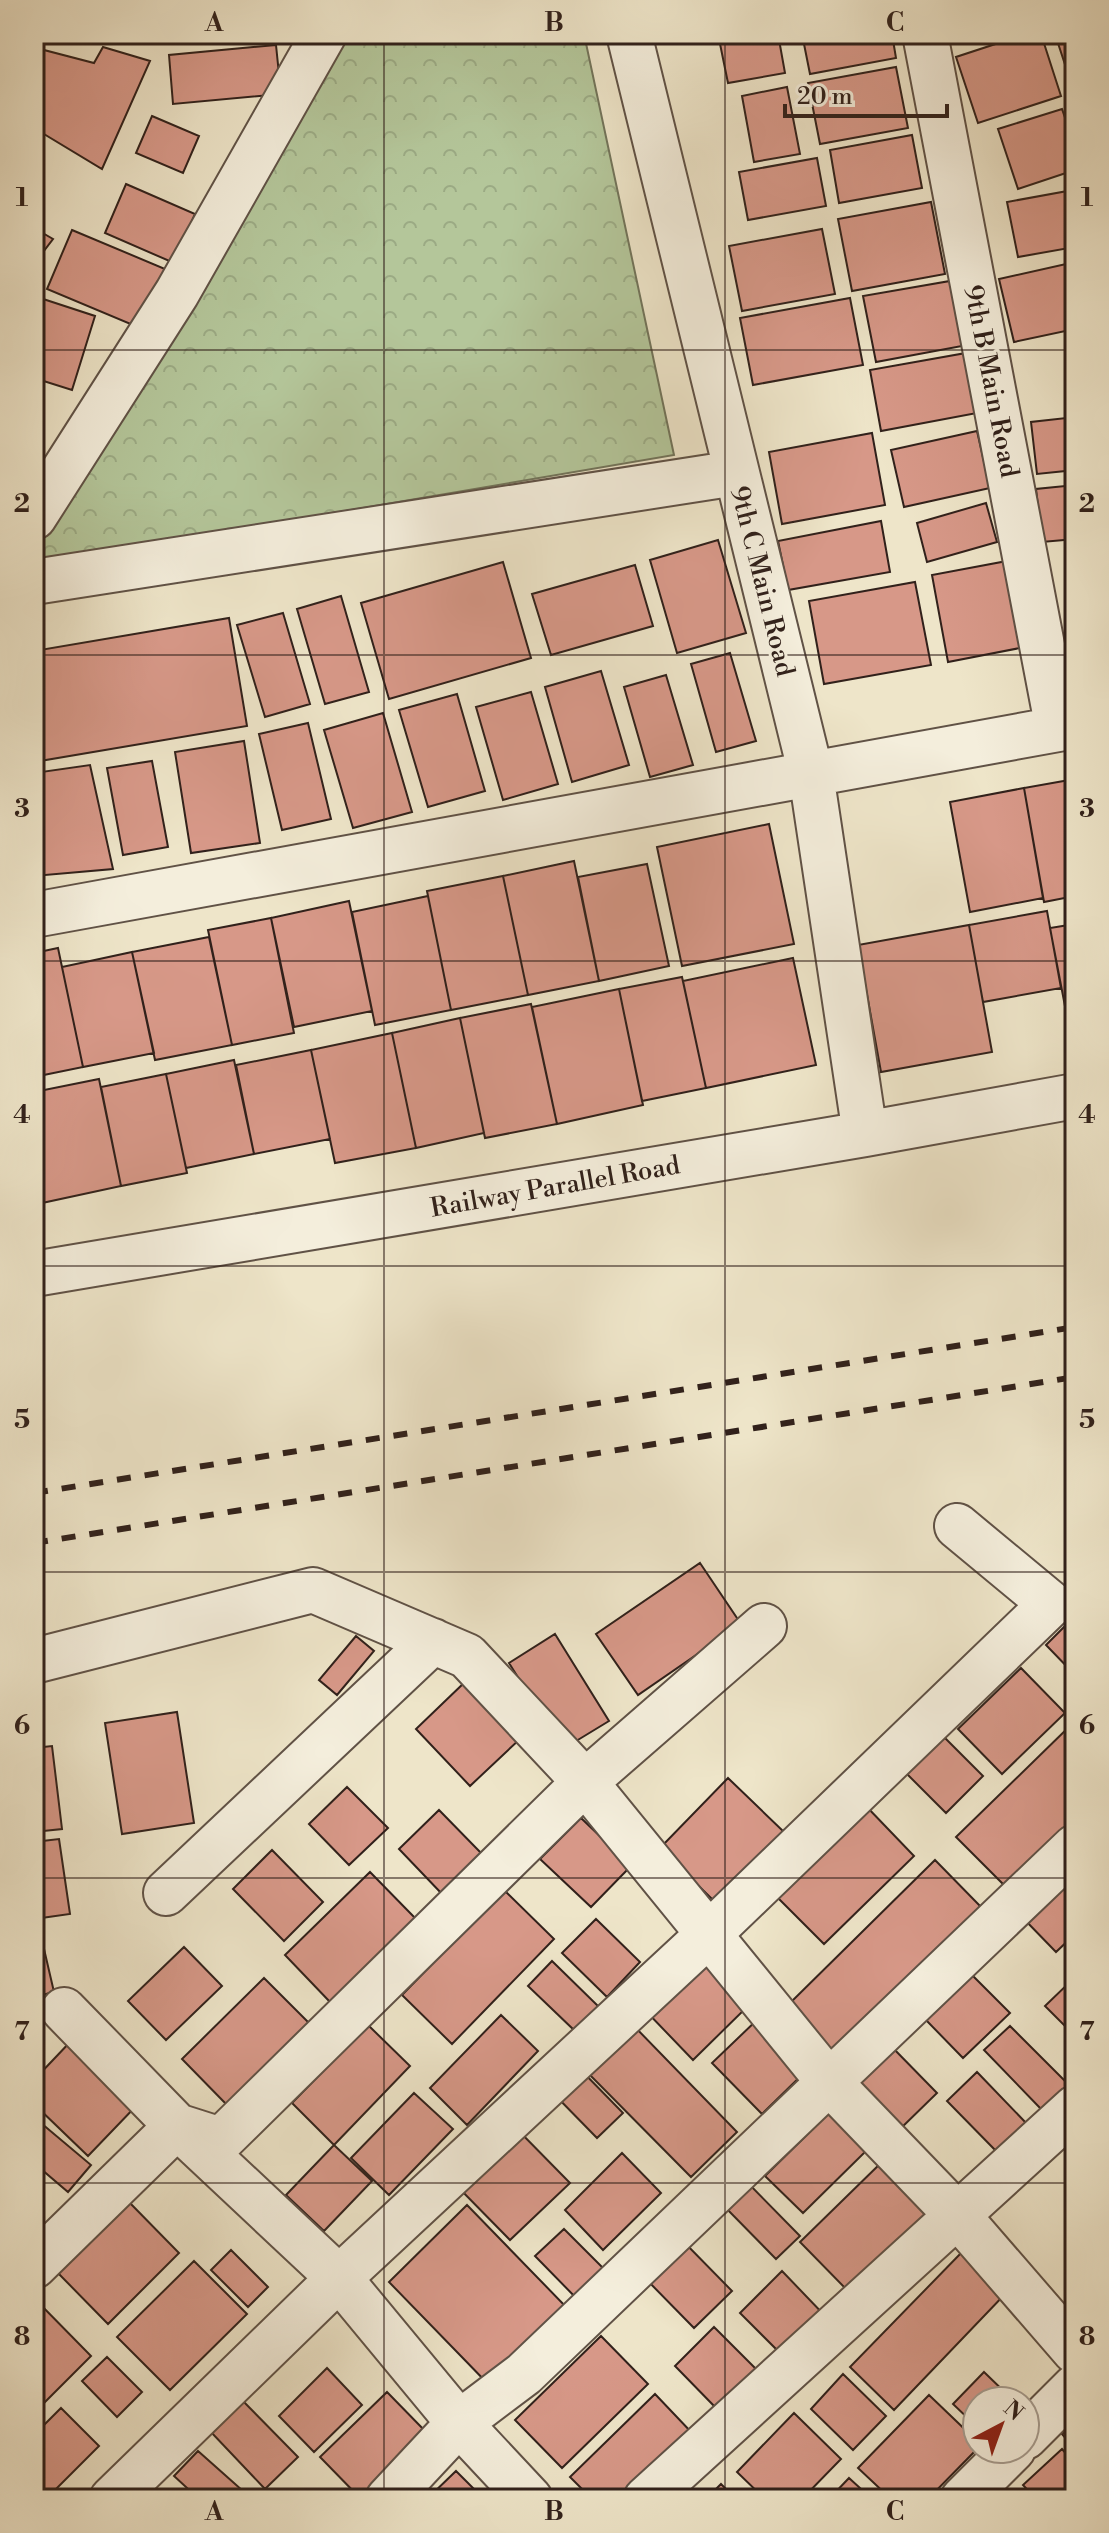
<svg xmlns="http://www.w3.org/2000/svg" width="1109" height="2533" font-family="'Libre Bodoni',serif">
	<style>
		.forest { fill: url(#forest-crowns); stroke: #72745a; stroke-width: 2 }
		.building { fill: #d79888; stroke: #31211b; stroke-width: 2 }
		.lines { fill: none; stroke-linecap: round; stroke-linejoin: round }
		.minor-casing { stroke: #605246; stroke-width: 48 }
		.minor { stroke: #f4eedc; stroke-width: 44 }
		.rail { stroke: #31211b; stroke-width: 6; stroke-dasharray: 14 14; stroke-linecap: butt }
		.grid { fill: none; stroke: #31211b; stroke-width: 2; stroke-opacity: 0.55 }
		.labels { text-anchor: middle; stroke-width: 6; stroke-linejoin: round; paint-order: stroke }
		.street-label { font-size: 26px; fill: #31211b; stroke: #f4eedc }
		.neatline { fill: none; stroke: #31211b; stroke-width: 3 }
		.grid-label { font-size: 26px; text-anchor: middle; font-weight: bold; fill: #31211b }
	</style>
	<defs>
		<pattern id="forest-crowns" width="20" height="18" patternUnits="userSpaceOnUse" patternTransform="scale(2)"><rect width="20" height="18" fill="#b4c69a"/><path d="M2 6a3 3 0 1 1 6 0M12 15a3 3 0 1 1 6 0" fill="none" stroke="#9baa84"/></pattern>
	</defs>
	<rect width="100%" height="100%" fill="#eee5c9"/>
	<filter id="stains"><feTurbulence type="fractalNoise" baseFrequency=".0025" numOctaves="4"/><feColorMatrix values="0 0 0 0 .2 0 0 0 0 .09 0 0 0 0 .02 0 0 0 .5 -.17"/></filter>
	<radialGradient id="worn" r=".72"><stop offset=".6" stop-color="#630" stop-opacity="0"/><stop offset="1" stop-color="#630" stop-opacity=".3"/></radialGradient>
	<path class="forest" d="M343,34H584L674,455L34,564V545Z"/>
	<path class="building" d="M718,34H778L785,73L728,83Z
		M802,34H892L896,58L810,74Z
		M1026,34H1041L1061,96L978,123L956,57Z
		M1055,34H1075V95Z
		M276,45L281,94L173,104L169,55Z
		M103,47L150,61L102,169L34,128V58L40,49L94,63Z
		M896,67L908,128L820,144L808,83Z
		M787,87L800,154L754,162L742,96Z
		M1062,109L1075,147V170L1018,189L998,129Z
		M152,116L199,136L183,173L136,153Z
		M912,135L922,188L839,203L830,150Z
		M817,158L826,206L748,220L739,172Z
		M126,184L195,214L174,263L105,233Z
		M1073,190L1075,247L1018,257L1007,202Z
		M931,202L945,274L852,291L838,219Z
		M34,228L53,239L34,264Z
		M822,229L835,294L742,311L729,246Z
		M72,230L165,269L140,328L47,289Z
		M1075,262V329L1014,342L999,279Z
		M950,281L962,346L876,362L863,296Z
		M34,296L95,316L72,390L34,378Z
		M850,298L863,365L753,385L740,318Z
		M966,353L977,413L881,431L870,370Z
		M1075,417V470L1037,474L1031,422Z
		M977,431L990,488L904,507L891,450Z
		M872,433L885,505L782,524L769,452Z
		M1075,485V539L1042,542L1036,489Z
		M986,503L997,542L927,562L917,523Z
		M881,521L890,572L788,590L778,541Z
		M718,540L746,633L677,653L650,560Z
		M1007,561L1025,647L948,662L932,575Z
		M503,562L531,658L389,699L361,603Z
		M635,565L653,626L551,655L532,594Z
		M915,582L931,665L824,684L809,601Z
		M341,596L369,692L325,704L297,609Z
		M283,613L310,704L265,717L237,625Z
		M229,618L247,726L34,762V651Z
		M730,653L756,741L716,752L691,664Z
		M601,671L629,765L572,782L545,687Z
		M666,675L693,765L650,777L624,687Z
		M531,692L558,784L503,800L476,707Z
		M457,694L485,791L428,807L399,710Z
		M383,713L412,812L353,828L324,730Z
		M308,723L331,819L282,830L259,734Z
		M244,741L260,843L191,853L175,752Z
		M152,761L168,847L123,855L107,768Z
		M90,765L113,869L34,876V773Z
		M1075,779V896L1044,902L1024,788Z
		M1024,788L1043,898L970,912L950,802Z
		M769,824L794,944L682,966L657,847Z
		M574,861L599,981L528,995L503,876Z
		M647,864L669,966L599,981L578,877Z
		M503,876L528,995L451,1010L427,891Z
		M428,896L451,1010L375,1025L352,912Z
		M349,901L372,1011L294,1027L271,918Z
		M1047,911L1061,988L983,1002L969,925Z
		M271,918L294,1033L232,1045L208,930Z
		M1075,924V1025L1069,1027L1050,928Z
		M969,925L992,1052L881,1072L858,945Z
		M209,937L232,1045L155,1060L132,952Z
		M58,948L83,1067L34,1077V953Z
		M132,952L154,1053L83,1067L62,967Z
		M793,958L816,1065L706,1088L683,981Z
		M682,977L706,1088L642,1101L619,989Z
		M619,989L643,1105L557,1124L532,1007Z
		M531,1004L557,1124L485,1138L460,1018Z
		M460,1018L484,1133L416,1148L392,1033Z
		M392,1033L416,1148L335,1163L311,1050Z
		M311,1050L330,1139L254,1154L236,1065Z
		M234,1060L254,1154L186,1168L166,1074Z
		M166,1074L187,1173L121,1186L101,1087Z
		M99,1079L121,1186L42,1203L34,1166V1092Z
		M34,1166L44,1209L34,1211Z
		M700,1563L741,1624L638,1695L596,1634Z
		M1075,1616V1675L1046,1645Z
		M555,1634L609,1721L563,1749L509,1663Z
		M356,1636L374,1651L337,1695L319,1680Z
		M1021,1668L1065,1713L1002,1774L958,1729Z
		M466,1681L521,1738L470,1786L416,1729Z
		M177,1712L194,1823L122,1834L105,1723Z
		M1072,1724L1075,1727V1820L1006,1887L956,1837Z
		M942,1735L983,1776L946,1813L905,1772Z
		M52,1746L62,1829L34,1832V1748Z
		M728,1778L784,1832L715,1902L660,1848Z
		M347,1787L388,1828L349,1865L309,1824Z
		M865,1805L914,1856L824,1944L774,1894Z
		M439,1810L483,1855L443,1895L399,1849Z
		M581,1818L631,1866L591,1907L540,1859Z
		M59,1839L70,1914L34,1919V1842Z
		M272,1850L323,1902L284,1941L233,1889Z
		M935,1860L983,1909L835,2054L787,2006Z
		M370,1872L417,1920L331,2003L285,1955Z
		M1062,1874L1075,1887V1934L1056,1952L1021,1916Z
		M504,1890L554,1939L452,2044L402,1995Z
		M596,1919L640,1962L607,1997L562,1953Z
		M41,1936L54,1992L34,1997V1938Z
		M184,1947L222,1986L166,2040L128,2001Z
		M697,1953L749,2005L693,2060L642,2007Z
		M552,1961L599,2007L575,2031L528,1986Z
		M971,1974L1010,2013L963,2058L925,2019Z
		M1075,1977V2036L1045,2006Z
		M264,1978L312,2026L229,2107L182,2059Z
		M501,2015L538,2051L467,2125L430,2088Z
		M759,2018L808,2069L762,2114L712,2063Z
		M632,2024L737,2132L691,2177L585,2070Z
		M368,2025L410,2066L334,2145L292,2103Z
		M1010,2026L1069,2085L1042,2110L984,2050Z
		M72,2040L138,2104L88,2156L34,2104V2080Z
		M890,2045L937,2093L897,2132L851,2084Z
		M575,2064L623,2113L597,2138L549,2089Z
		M977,2072L1028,2125L999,2154L947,2101Z
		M414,2093L453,2129L389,2195L351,2158Z
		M829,2113L866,2151L803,2213L765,2176Z
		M35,2118L91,2165L68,2192L34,2163Z
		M512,2124L570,2183L510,2240L453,2182Z
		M334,2145L372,2181L324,2231L286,2195Z
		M622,2153L661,2193L603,2250L565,2210Z
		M885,2159L932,2209L848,2291L800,2242Z
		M745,2180L800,2236L776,2259L721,2203Z
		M127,2200L179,2253L108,2324L56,2271Z
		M467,2205L569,2310L491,2387L389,2282Z
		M564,2229L612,2277L583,2305L535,2256Z
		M680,2238L732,2291L694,2328L642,2275Z
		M231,2250L268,2287L248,2307L211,2270Z
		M964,2250L1007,2292L894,2410L850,2367Z
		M194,2261L247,2314L170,2390L117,2337Z
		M782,2271L829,2320L788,2361L740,2313Z
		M34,2298L91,2356L34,2413Z
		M714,2327L759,2372L718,2410L675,2366Z
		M601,2336L648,2384L562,2468L515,2420Z
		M107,2357L142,2392L117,2417L82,2381Z
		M327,2368L362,2405L314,2452L279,2416Z
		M984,2372L1014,2401H977V2427L953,2404Z
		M843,2374L886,2416L853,2450L811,2409Z
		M387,2392L429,2435L361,2499L320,2457Z
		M655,2394L694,2435L629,2499H592L570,2477Z
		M929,2395L977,2441V2449L928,2499H891L858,2468Z
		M242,2400L298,2457L265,2489L210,2431Z
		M61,2408L99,2446L46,2499H34V2435Z
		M794,2413L841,2459L802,2499H765L737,2472Z
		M1075,2423V2449L1062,2434Z
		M1062,2449L1075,2464V2499H1036L1023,2485Z
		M198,2451L252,2499H199L174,2476Z
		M456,2471L484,2499H427Z
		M849,2478L872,2499H829Z
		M721,2484L736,2499H706Z"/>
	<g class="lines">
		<defs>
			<path id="minor" d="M629,34L811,774L865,1134
				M925,34L1058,729
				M34,517L177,293L324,34
				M34,582L736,473
				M34,915L1075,726
				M34,1274L865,1134L1075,1096
				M34,1661L313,1590L467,1656L585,1782L829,2082L958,2216L1075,2351
				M166,1893L433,1641
				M64,2010L177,2126L339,2278L459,2423L530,2499
				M177,2126L221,2140L585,1782L764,1626
				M34,2266L177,2126
				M1025,2437L1075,2387
				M112,2499L339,2278L709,1934L1051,1604L957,1526
				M388,2499L459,2423L524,2374L1075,1847
				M646,2499L1075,2108
				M963,2499L1013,2449"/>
		</defs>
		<use href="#minor" class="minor-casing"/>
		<use href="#minor" class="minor"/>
		<path class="rail" d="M34,1493L1075,1327
			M34,1543L1075,1377"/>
	</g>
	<path class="grid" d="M384,34V2499M725,34V2499M34,350H1075M34,655H1075M34,961H1075M34,1266H1075M34,1572H1075M34,1878H1075M34,2183H1075"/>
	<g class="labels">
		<g class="street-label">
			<text transform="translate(992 381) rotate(79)" y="9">9th B Main Road</text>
			<text transform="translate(763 581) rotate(76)" y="9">9th C Main Road</text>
			<text transform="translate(555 1186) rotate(-10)" y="9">Railway Parallel Road</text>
		</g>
	</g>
	<rect width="1109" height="2533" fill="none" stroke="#eee5c9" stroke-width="88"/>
	<g transform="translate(1001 2425) rotate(41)"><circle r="38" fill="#f4eedc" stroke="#a69c8f" stroke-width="2"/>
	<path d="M0-6L14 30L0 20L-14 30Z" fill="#8f2418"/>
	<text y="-12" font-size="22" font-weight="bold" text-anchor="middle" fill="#31211b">N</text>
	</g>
	<path d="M785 104v12h162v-12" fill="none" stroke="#31211b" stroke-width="4"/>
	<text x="797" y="104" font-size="24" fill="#31211b" stroke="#f4eedc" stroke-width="6" paint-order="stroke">20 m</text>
	<rect x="44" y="44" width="1021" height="2445" class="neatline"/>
	<g class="grid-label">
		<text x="214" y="31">A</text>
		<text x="554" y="31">B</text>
		<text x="895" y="31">C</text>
		<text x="22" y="206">1</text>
		<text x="1087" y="206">1</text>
		<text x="22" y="512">2</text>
		<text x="1087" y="512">2</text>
		<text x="22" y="817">3</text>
		<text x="1087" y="817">3</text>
		<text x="22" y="1123">4</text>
		<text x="1087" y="1123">4</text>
		<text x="22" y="1428">5</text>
		<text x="1087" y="1428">5</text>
		<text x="22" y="1734">6</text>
		<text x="1087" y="1734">6</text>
		<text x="22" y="2040">7</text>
		<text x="1087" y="2040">7</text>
		<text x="22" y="2345">8</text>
		<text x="1087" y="2345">8</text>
		<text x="214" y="2520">A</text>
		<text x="554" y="2520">B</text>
		<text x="895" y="2520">C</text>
	</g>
	<rect width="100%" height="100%" filter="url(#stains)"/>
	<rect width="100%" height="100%" fill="url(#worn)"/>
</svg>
